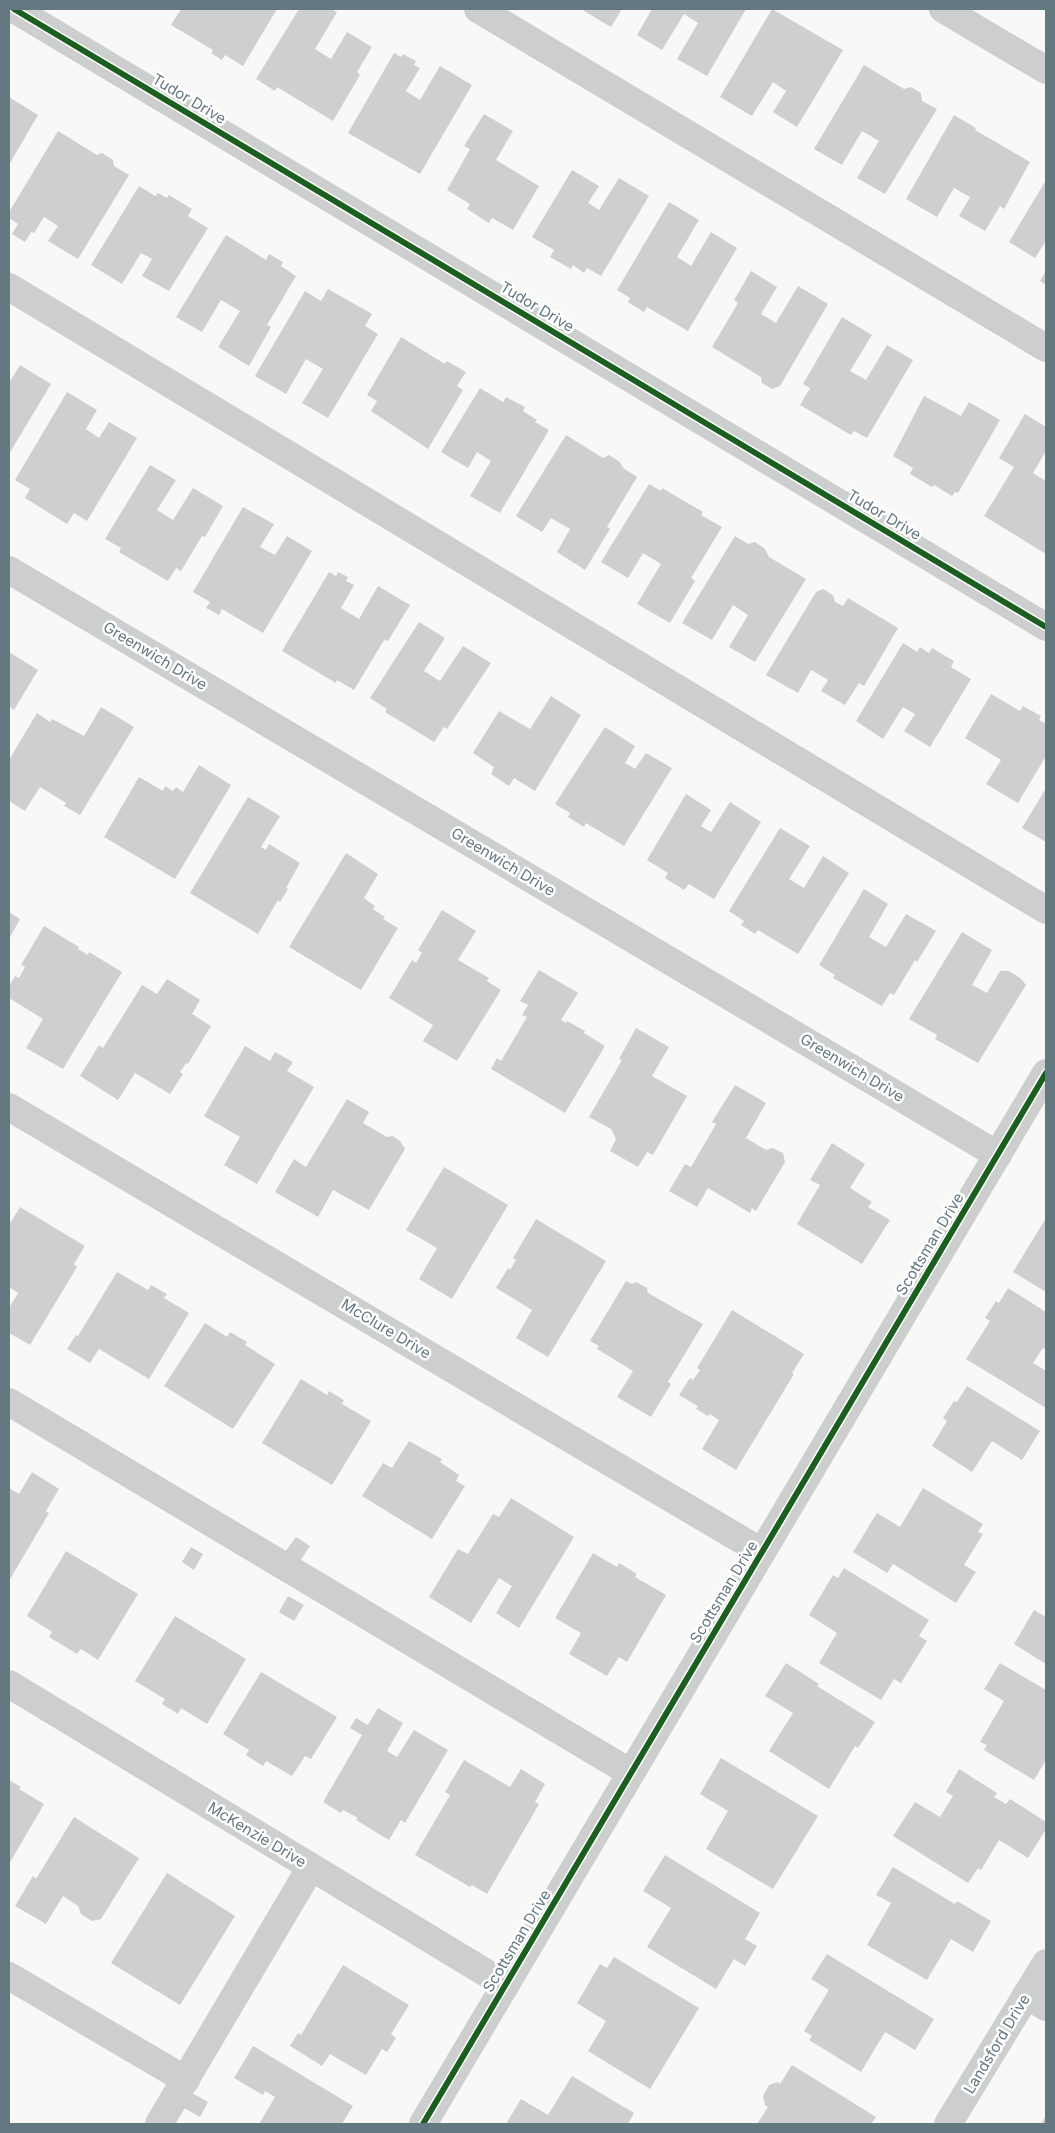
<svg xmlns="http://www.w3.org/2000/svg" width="1055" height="2133" font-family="Inter,sans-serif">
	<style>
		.building { fill: #ced0d0 }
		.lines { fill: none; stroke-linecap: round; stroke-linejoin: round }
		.minor { stroke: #cdcece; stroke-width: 28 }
		.cycleway-casing { stroke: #fff; stroke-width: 9 }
		.cycleway { stroke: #1b5e20; stroke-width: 6 }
		.labels { text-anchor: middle; stroke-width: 5; stroke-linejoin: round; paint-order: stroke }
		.street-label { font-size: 15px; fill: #647881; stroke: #fff }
	</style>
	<rect width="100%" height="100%" fill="#f8f8f7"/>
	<path class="building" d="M181,9H277L243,66L225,55L222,60L211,53L213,50L171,25Z
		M299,9H331L337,12L315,49L331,59L347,32L372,47L357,72L360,75L333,121L277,87L275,91L256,79Z
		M585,9H622L611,27L584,11Z
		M652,9H746L707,76L677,59L698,23L684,14L662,50L637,35Z
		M772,9L843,50L797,127L773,112L786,91L773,82L752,116L720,97Z
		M394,53L401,57L403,54L416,61L414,65L420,68L406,91L420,100L440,66L472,85L420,174L348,133Z
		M864,65L904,89L911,87L921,93L922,101L937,109L885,194L857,178L879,141L862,131L842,165L814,149Z
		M9,97L38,115L9,165Z
		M484,114L513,131L496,160L539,186L513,230L492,218L489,223L467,209L470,204L447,190L470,149L464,146Z
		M954,115L976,128L975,130L1030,162L1004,209L1000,206L985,231L959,216L970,197L954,188L937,217L906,199Z
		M58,131L97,155L102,153L113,160L114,166L129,175L78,259L48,241L58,226L44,217L34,233L31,232L25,242L12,234L18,224L9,218V212Z
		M572,170L599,186L588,203L599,210L619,178L649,196L601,276L587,268L584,273L573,265L571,269L550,257L554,250L532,237Z
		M1046,180V241L1035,258L1009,242Z
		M139,186L155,196L158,193L167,198L169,195L192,209L188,216L208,228L169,291L142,276L152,259L141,253L122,284L91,265Z
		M669,202L699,220L677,257L691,266L711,232L737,248L688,331L647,307L644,312L628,302L630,298L617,290Z
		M226,235L266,260L269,254L283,262L281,266L296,276L267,325L271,327L249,366L218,347L240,311L221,300L202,332L176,317Z
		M1046,270V285L1040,281Z
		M751,271L777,287L761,314L776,323L798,286L828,304L780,386L772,389L762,383L761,377L712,347L738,303L734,300Z
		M328,289L372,314L365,326L378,334L328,418L302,403L323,369L306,359L286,394L255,376L305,291L321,301Z
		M842,317L872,335L850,371L866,380L887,345L913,360L867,438L854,431L851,435L800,405L810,388L803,384Z
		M401,337L445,364L447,361L466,372L457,386L463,390L428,449L371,411L377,401L367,395Z
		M20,365L51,384L9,454V383Z
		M480,388L503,402L506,397L525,407L523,411L537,420L535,422L549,430L500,513L470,496L491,461L477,452L468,468L441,452Z
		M67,392L97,410L86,429L99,438L109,422L137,438L87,521L74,513L67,524L25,498L30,489L15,480Z
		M924,396L961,416L969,402L1000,420L958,493L955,492L952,496L934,485L932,487L910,474L913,468L893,456Z
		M1025,414L1046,427V451L1033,473L1046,481V554L984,516L1014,467L999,458Z
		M566,435L603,458L609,455L620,462L623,468L637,477L607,527L610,529L585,570L557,552L570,529L551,518L542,532L516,516Z
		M150,465L176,480L157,510L173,520L193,488L223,506L205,537L202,536L181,571L176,568L168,581L119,552L121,548L105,539Z
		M649,484L661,491L662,488L703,512L701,515L722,527L691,578L695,581L670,623L637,604L661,564L643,553L628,578L601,562Z
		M243,507L274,524L260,547L275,555L287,536L312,551L263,633L222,609L219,615L206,608L210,602L193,592Z
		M735,536L748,544L755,542L765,549L769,557L806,579L755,662L729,647L748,615L733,605L712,640L682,623Z
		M329,572L336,576L338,572L348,577L346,581L354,585L341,608L359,619L378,586L410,605L388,641L384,640L354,690L337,680L336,683L282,651Z
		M823,589L833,595L835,602L843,606L848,598L898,628L864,686L859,683L845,705L821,691L828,680L811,670L798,693L766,675L816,592Z
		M419,622L445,638L424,671L440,681L463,646L491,663L447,729L444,727L434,742L385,712L387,709L370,698Z
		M903,643L917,652L920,647L929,653L932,648L954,661L951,667L971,679L930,747L904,731L915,714L903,707L883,739L856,721Z
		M9,652L38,670L14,710L9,706Z
		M991,694L1020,711L1023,706L1041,716L1039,720L1046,724V756L1018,803L986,784L1001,760L965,738Z
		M551,696L581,715L535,791L514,778L509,786L491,774L494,767L473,753L499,711L530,729Z
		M101,707L134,727L80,815L64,806L66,803L40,787L25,811L9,801V760L37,713L50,722L52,719L84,736Z
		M605,727L635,746L625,763L635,769L646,753L672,768L624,846L586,823L584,827L568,817L570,813L555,804Z
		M199,765L231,785L175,879L104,837L139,777L163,791L165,786L173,791L176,787L183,792Z
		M1046,788V842L1022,828Z
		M686,794L711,810L701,826L711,832L730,802L761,822L714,899L689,884L684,890L665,878L668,873L647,860Z
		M248,797L280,816L261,847L266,850L269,844L300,863L286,888L288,889L280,902L278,900L258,934L190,893Z
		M780,828L810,846L789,879L804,888L823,856L849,873L798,954L758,930L755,934L741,925L744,921L729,911Z
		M346,853L378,874L364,898L375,906L373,909L385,917L383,919L398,928L361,990L289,947Z
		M864,889L888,904L869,937L886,947L906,914L936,931L917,962L915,960L894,995L890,993L882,1006L833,978L835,975L819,965Z
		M442,910L476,931L458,960L489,978L487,981L501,990L457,1061L423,1041L433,1025L389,998L412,960L416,963L422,953L418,950Z
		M9,912L20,919L9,939Z
		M44,926L79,947L78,949L88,955L89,952L122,972L63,1069L26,1048L43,1019L9,998V986L15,976L19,978L25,967L21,965Z
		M962,932L992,950L972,985L987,993L1000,971H1009L1020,978L1026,985L978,1063L935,1039L937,1035L909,1019Z
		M539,970L578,993L561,1020L566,1023L567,1021L585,1031L584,1033L605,1046L565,1113L491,1069L497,1058L501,1061L527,1017L522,1015L528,1005L520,1001Z
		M167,979L200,1000L192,1014L211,1026L188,1064L186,1063L180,1072L183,1074L170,1094L135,1073L118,1100L80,1076L99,1045L103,1048L142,985L157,994Z
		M636,1028L669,1047L652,1076L687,1096L653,1155L647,1152L638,1167L610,1151L616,1139L611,1129L589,1117L622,1060L619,1059Z
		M245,1046L270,1061L275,1052L293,1062L287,1071L314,1087L257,1184L224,1165L240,1137L204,1116Z
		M735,1085L766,1103L746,1138L766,1150L773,1148L783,1153L785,1162L756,1211L752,1208L750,1213L708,1188L697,1207L669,1191L685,1164L691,1167L716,1124L712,1122Z
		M347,1099L369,1112L363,1123L387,1137L393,1136L400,1141L405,1149L369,1210L333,1190L318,1217L275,1192L294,1159L306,1167Z
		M832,1143L865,1164L850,1188L872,1202L868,1207L890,1220L862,1264L797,1224L820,1185L810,1180Z
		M444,1167L508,1205L452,1299L419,1279L437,1248L406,1230Z
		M20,1207L85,1246L74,1264L77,1267L30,1345L9,1333V1308L18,1293L9,1287V1225Z
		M1046,1218V1292L1013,1272Z
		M536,1219L606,1261L548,1357L516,1338L532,1310L496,1288L508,1268L510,1270L516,1260L513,1258Z
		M117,1272L148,1290L151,1285L167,1294L164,1298L189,1313L149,1379L99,1349L90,1363L67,1349L76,1335L78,1336Z
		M626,1281L632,1284L636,1282L647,1288L648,1293L703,1324L668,1382L671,1384L651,1417L617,1397L633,1371L597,1349L599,1346L590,1341Z
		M1008,1288L1046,1312V1350L1043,1348L1033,1363L1046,1371V1408L966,1359L990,1321L985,1318L996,1301L999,1303Z
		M732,1310L804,1354L792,1373L794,1374L736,1470L702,1449L719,1420L710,1414L708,1416L696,1409L698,1406L679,1395L690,1378L693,1380L700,1370L697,1368Z
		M205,1323L227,1337L230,1332L247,1342L245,1345L275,1364L233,1429L164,1386Z
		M301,1379L327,1395L329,1391L344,1400L342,1404L371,1421L332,1485L262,1443Z
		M967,1386L1040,1431L1022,1460L992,1441L972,1472L932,1446L947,1421L943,1418L954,1401L957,1402Z
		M409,1441L442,1459L440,1462L459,1475L456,1481L465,1486L432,1539L362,1496L383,1463L392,1468Z
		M32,1472L59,1489L46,1511L49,1513L9,1581V1488L19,1494Z
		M923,1488L983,1524L978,1532L983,1534L964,1565L976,1572L956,1603L893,1564L887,1573L853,1552L877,1513L900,1527Z
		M511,1498L574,1537L519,1628L496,1613L512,1586L499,1578L471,1623L429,1597L458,1549L468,1554L493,1514L499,1517Z
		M296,1537L310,1546L300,1561L285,1552Z
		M191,1547L203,1554L194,1570L182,1562Z
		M66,1551L138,1594L98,1660L81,1649L77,1654L49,1637L52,1632L27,1616Z
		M593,1553L617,1567L619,1563L637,1574L635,1577L666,1595L627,1662L619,1657L607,1676L569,1654L581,1633L555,1618Z
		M844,1568L929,1620L919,1636L927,1641L901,1683L894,1679L881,1700L819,1663L837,1633L809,1615L833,1575L838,1578Z
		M288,1596L304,1605L294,1621L279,1612Z
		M1034,1610L1046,1617V1664L1014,1644Z
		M175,1616L246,1659L207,1724L181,1708L178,1714L162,1704L165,1699L135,1681Z
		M786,1663L819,1684L817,1686L875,1722L858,1748L855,1746L829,1789L769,1751L793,1713L765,1696Z
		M1000,1663L1046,1690V1760L1034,1780L984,1750L987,1745L980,1742L1004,1701L984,1689Z
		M261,1672L337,1717L311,1759L305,1756L292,1776L266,1761L263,1766L246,1755L249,1750L223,1734Z
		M378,1708L403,1723L387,1751L397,1757L414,1730L448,1750L405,1823L401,1820L389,1840L356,1820L358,1818L343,1810L341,1813L323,1802L362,1735L350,1728L356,1718L368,1725Z
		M721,1758L818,1816L773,1889L706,1849L728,1811L700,1794Z
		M464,1760L510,1787L521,1769L545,1784L535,1802L539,1804L487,1894L472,1885L470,1887L415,1855L450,1795L445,1792Z
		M959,1769L997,1793L994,1797L1006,1804L1010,1799L1046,1822V1829L1028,1858L999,1840L981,1870L978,1868L968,1883L893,1836L915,1802L940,1817L953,1796L946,1792Z
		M9,1780L21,1787L19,1789L44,1804L9,1864Z
		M74,1817L139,1858L101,1919L92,1921L81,1914L78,1906L63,1896L46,1924L15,1906L33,1876L36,1879Z
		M665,1855L760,1913L745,1939L757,1946L745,1966L734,1959L716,1989L647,1947L671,1908L643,1891Z
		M893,1867L955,1904L957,1901L991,1921L973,1952L951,1939L927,1980L867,1945L891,1903L876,1895Z
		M167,1873L235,1916L180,2005L111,1963Z
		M827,1954L934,2019L915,2050L885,2032L861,2072L809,2040L812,2036L804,2031L829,1990L811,1979Z
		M614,1957L699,2008L650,2089L588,2051L606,2021L577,2003L600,1964L607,1968Z
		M343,1965L409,2005L391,2034L396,2038L387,2052L382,2049L366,2075L330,2054L322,2066L290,2046L298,2033L301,2035Z
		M253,2046L353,2106L342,2124H259L275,2097L265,2091L263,2095L234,2078Z
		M792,2065L876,2117L871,2124H757L768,2107L765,2105L763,2096L769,2085L778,2082L780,2084Z
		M572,2076L634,2113L628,2124H506L521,2099L548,2115Z
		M192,2093L208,2102L200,2117L184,2108Z
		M1046,2115V2124H1041Z"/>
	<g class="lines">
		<path class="minor" d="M14,9L1046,627
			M478,9L1046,348
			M943,9L1046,70
			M9,287L1046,910
			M9,570L998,1155
			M9,1107L762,1552
			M9,1402L631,1773
			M9,1684L506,1985
			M9,1976L186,2080
			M1026,1995L1046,2007
			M159,2124L311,1867
			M423,2124L1046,1073
			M948,2124L1046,1963"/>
		<defs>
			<path id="cycleway" d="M14,9L1046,627
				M423,2124L1046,1073"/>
		</defs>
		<use href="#cycleway" class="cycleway-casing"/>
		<use href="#cycleway" class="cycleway"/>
	</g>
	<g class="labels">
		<g class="street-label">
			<text transform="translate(189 99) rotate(31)" y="5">Tudor Drive</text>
			<text transform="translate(537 307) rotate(31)" y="5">Tudor Drive</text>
			<text transform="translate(884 515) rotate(31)" y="5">Tudor Drive</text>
			<text transform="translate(155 656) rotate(31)" y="5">Greenwich Drive</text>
			<text transform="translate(503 862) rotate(31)" y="5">Greenwich Drive</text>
			<text transform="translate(852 1068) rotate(31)" y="5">Greenwich Drive</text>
			<text transform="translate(930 1244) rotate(-59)" y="5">Scottsman Drive</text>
			<text transform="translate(386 1329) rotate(31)" y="5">McClure Drive</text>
			<text transform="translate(724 1592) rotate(-59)" y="5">Scottsman Drive</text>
			<text transform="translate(257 1835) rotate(31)" y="5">McKenzie Drive</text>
			<text transform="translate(517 1941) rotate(-59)" y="5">Scottsman Drive</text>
			<text transform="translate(997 2044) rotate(-59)" y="5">Landsford Drive</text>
		</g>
	</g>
	<rect width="1055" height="2133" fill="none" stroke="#647881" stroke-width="20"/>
</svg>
